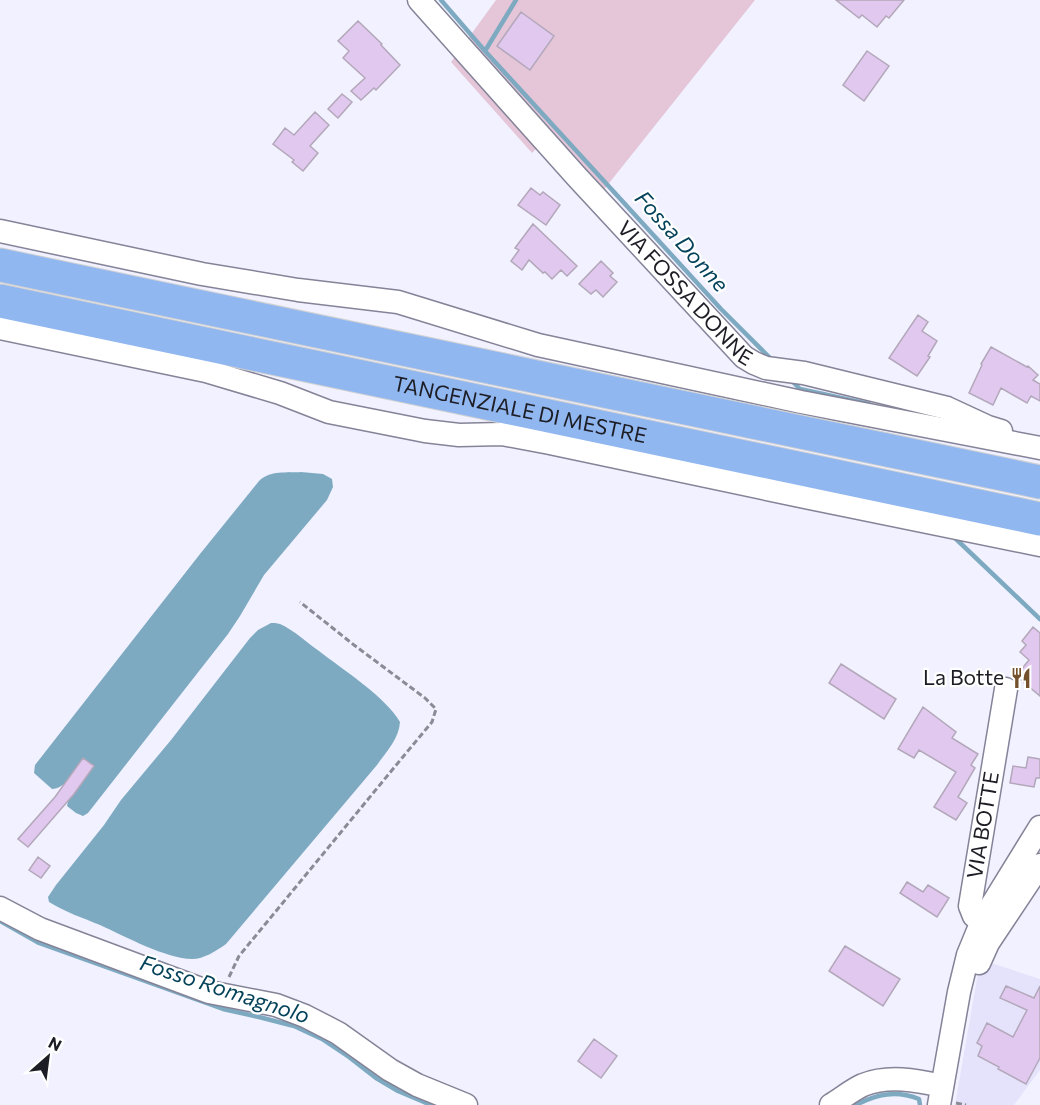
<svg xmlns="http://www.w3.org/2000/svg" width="1040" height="1105" font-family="Commissioner,sans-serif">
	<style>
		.built { fill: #e4e3fb }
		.green { fill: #e4c6d8 }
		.water { fill: #7eaac1 }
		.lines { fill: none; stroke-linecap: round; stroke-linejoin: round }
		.stream { stroke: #7eaac1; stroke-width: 4.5 }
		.building { fill: #e1c8ef; stroke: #b3a7ba; stroke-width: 1.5 }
		.minor-casing { stroke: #848398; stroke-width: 25 }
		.highway-casing { stroke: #d2d2d3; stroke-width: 35 }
		.path { stroke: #8b8b96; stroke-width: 3; stroke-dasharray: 6 3; stroke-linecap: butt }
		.minor { stroke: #fff; stroke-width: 22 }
		.highway { stroke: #91b7f1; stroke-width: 33 }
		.labels { text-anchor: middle; stroke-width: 4.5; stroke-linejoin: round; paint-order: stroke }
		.street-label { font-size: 21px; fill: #1d1d25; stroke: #fff }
		.poi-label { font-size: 21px; fill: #1d1d25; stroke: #fff; text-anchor: end }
		.water-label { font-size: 22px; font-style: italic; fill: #05435b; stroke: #fff }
	</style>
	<rect width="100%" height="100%" fill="#f1f1ff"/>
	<path class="built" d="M985,961L1040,979V1070L1014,1105H955L978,973Z"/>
	<path class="green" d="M496,0H755L602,192L547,138L532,153L451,62Z"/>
	<path class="water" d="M301,472L323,474L332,479L333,487L327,500L264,575L240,616L228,634L88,813L83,816L76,813L67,806L68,801L94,766L83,758C76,769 66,789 52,789L34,773L35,765L200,554L259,481C270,470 287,473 301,472Z
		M271,623C276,623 276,623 280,624C294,630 307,643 319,651C342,669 386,697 400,722C399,739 386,752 377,765L226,944C216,951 204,959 192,959C167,959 124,936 100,925C83,918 65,912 49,902L48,897L56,885L104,825L121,800L171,740L250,638L258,630Z"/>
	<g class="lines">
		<path class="stream" d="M441,0L485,51L721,309L772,360
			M485,51L516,0
			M790,379L800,389L869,404
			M955,538L1040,619
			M0,921L39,943L223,1009L259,1017L294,1026L322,1039L349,1057L376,1078L398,1091L431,1105
			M856,1105C877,1094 896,1090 919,1099L920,1105"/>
	</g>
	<path class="building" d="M836,0H904L889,18L886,16L877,27L862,15L859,18Z
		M521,12L554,36L530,70L497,46Z
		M358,21L382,44L381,45L400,65L376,90L374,88L361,100L351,91L365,78L343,58L349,51L338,41Z
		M867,51L889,66L864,101L843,85Z
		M342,94L352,102L338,118L328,109Z
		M315,112L329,125L310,146L318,153L303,171L292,162L294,160L273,144L285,128L294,135Z
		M531,188L540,195L543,192L560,205L546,225L518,205Z
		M533,224L577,266L567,276L561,270L552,279L545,272L543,273L529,260L522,270L511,261L519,250L515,248Z
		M601,261L613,273L610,276L617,282L603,297L596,290L591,294L579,284Z
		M918,315L928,322L922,331L937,341L928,356L930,357L917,376L889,358Z
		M991,347L1027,367L1028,366L1038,375L1033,380L1040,384V401L1031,396L1027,403L1001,388L993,405L969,393L982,365L981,364Z
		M1033,627L1040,633V696L1016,676L1029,660L1020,652L1026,645L1022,641Z
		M841,664L896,699L884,719L829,683Z
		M923,707L956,732L952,738L978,754L971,765L975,768L958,797L967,803L956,820L934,807L956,772L919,750L914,758L898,749Z
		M1028,757L1040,759V778H1036L1034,787L1010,783L1013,766L1026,768Z
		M83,758L94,766L74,794L28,847L18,839L55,797Z
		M38,857L50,866L41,878L29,870Z
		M907,882L923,892L928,885L949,898L937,917L900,893Z
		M845,946L900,979L883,1006L829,971Z
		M1006,986L1034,998L1040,986V1058L1026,1084L998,1069L999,1067L978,1056L982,1046L977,1043L987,1023L1013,1037L1027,1010L1000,998Z
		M594,1039L617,1056L601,1078L578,1061Z"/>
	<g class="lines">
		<defs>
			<g id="minor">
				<path id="s1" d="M419,0L577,177L744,357L754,363L766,368L804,373L947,408L988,427L1001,431"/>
				<path d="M0,231L202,274L298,290L398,302L538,345L801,402L1040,448"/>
				<path d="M0,328L206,371L280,393L329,412L425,431L459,435L502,434L550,443L805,497L1040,545"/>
				<path d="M0,908L40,929L209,992L276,1005L305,1016L338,1033L390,1070L417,1085L466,1105"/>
				<path id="s2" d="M982,921L974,916L970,906L1006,689"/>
				<path d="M979,963L988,943L1040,865"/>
				<path d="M831,1105C841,1099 852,1090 863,1085C888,1075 916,1080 942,1086"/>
				<path d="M939,1105L959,992L968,955L982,921L1040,827"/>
			</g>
			<g id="highway">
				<path d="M0,265L1040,482"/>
				<path id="s3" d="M0,301L1040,519"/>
			</g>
		</defs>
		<use href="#minor" class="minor-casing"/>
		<use href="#highway" class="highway-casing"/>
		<path class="path" d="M229,977L239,956L402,758L432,722L436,709L425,698L354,645L300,602
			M956,1103L966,1105"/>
		<use href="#minor" class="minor"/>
		<use href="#highway" class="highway"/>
	</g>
	<defs>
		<symbol id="restaurant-bare" viewBox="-9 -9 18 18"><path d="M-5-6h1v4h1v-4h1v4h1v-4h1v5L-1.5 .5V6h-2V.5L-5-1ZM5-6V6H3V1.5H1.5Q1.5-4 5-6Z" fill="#75502c" stroke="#fff" stroke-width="2.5" paint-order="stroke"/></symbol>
	</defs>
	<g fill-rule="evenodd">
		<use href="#restaurant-bare" x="1006" y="663" width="30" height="30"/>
	</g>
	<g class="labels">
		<g class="street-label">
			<text dy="7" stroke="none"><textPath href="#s1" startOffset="396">VIA FOSSA DONNE</textPath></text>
			<text dy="7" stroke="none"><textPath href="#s3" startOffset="531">TANGENZIALE DI MESTRE</textPath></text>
			<text dy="7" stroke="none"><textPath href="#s2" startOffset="102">VIA BOTTE</textPath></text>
		</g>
		<g class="poi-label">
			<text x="1004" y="685">La Botte</text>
		</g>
		<g class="water-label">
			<text transform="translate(682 241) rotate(48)" y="8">Fossa Donne</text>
			<text transform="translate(225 989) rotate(18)" y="8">Fosso Romagnolo</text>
		</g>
	</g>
	<g transform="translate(48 1057) rotate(28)" stroke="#ffffff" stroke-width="4.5" paint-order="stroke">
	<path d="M0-4.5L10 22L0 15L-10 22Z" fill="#1d1d25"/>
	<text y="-9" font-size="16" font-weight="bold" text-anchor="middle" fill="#1d1d25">N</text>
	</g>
</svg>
